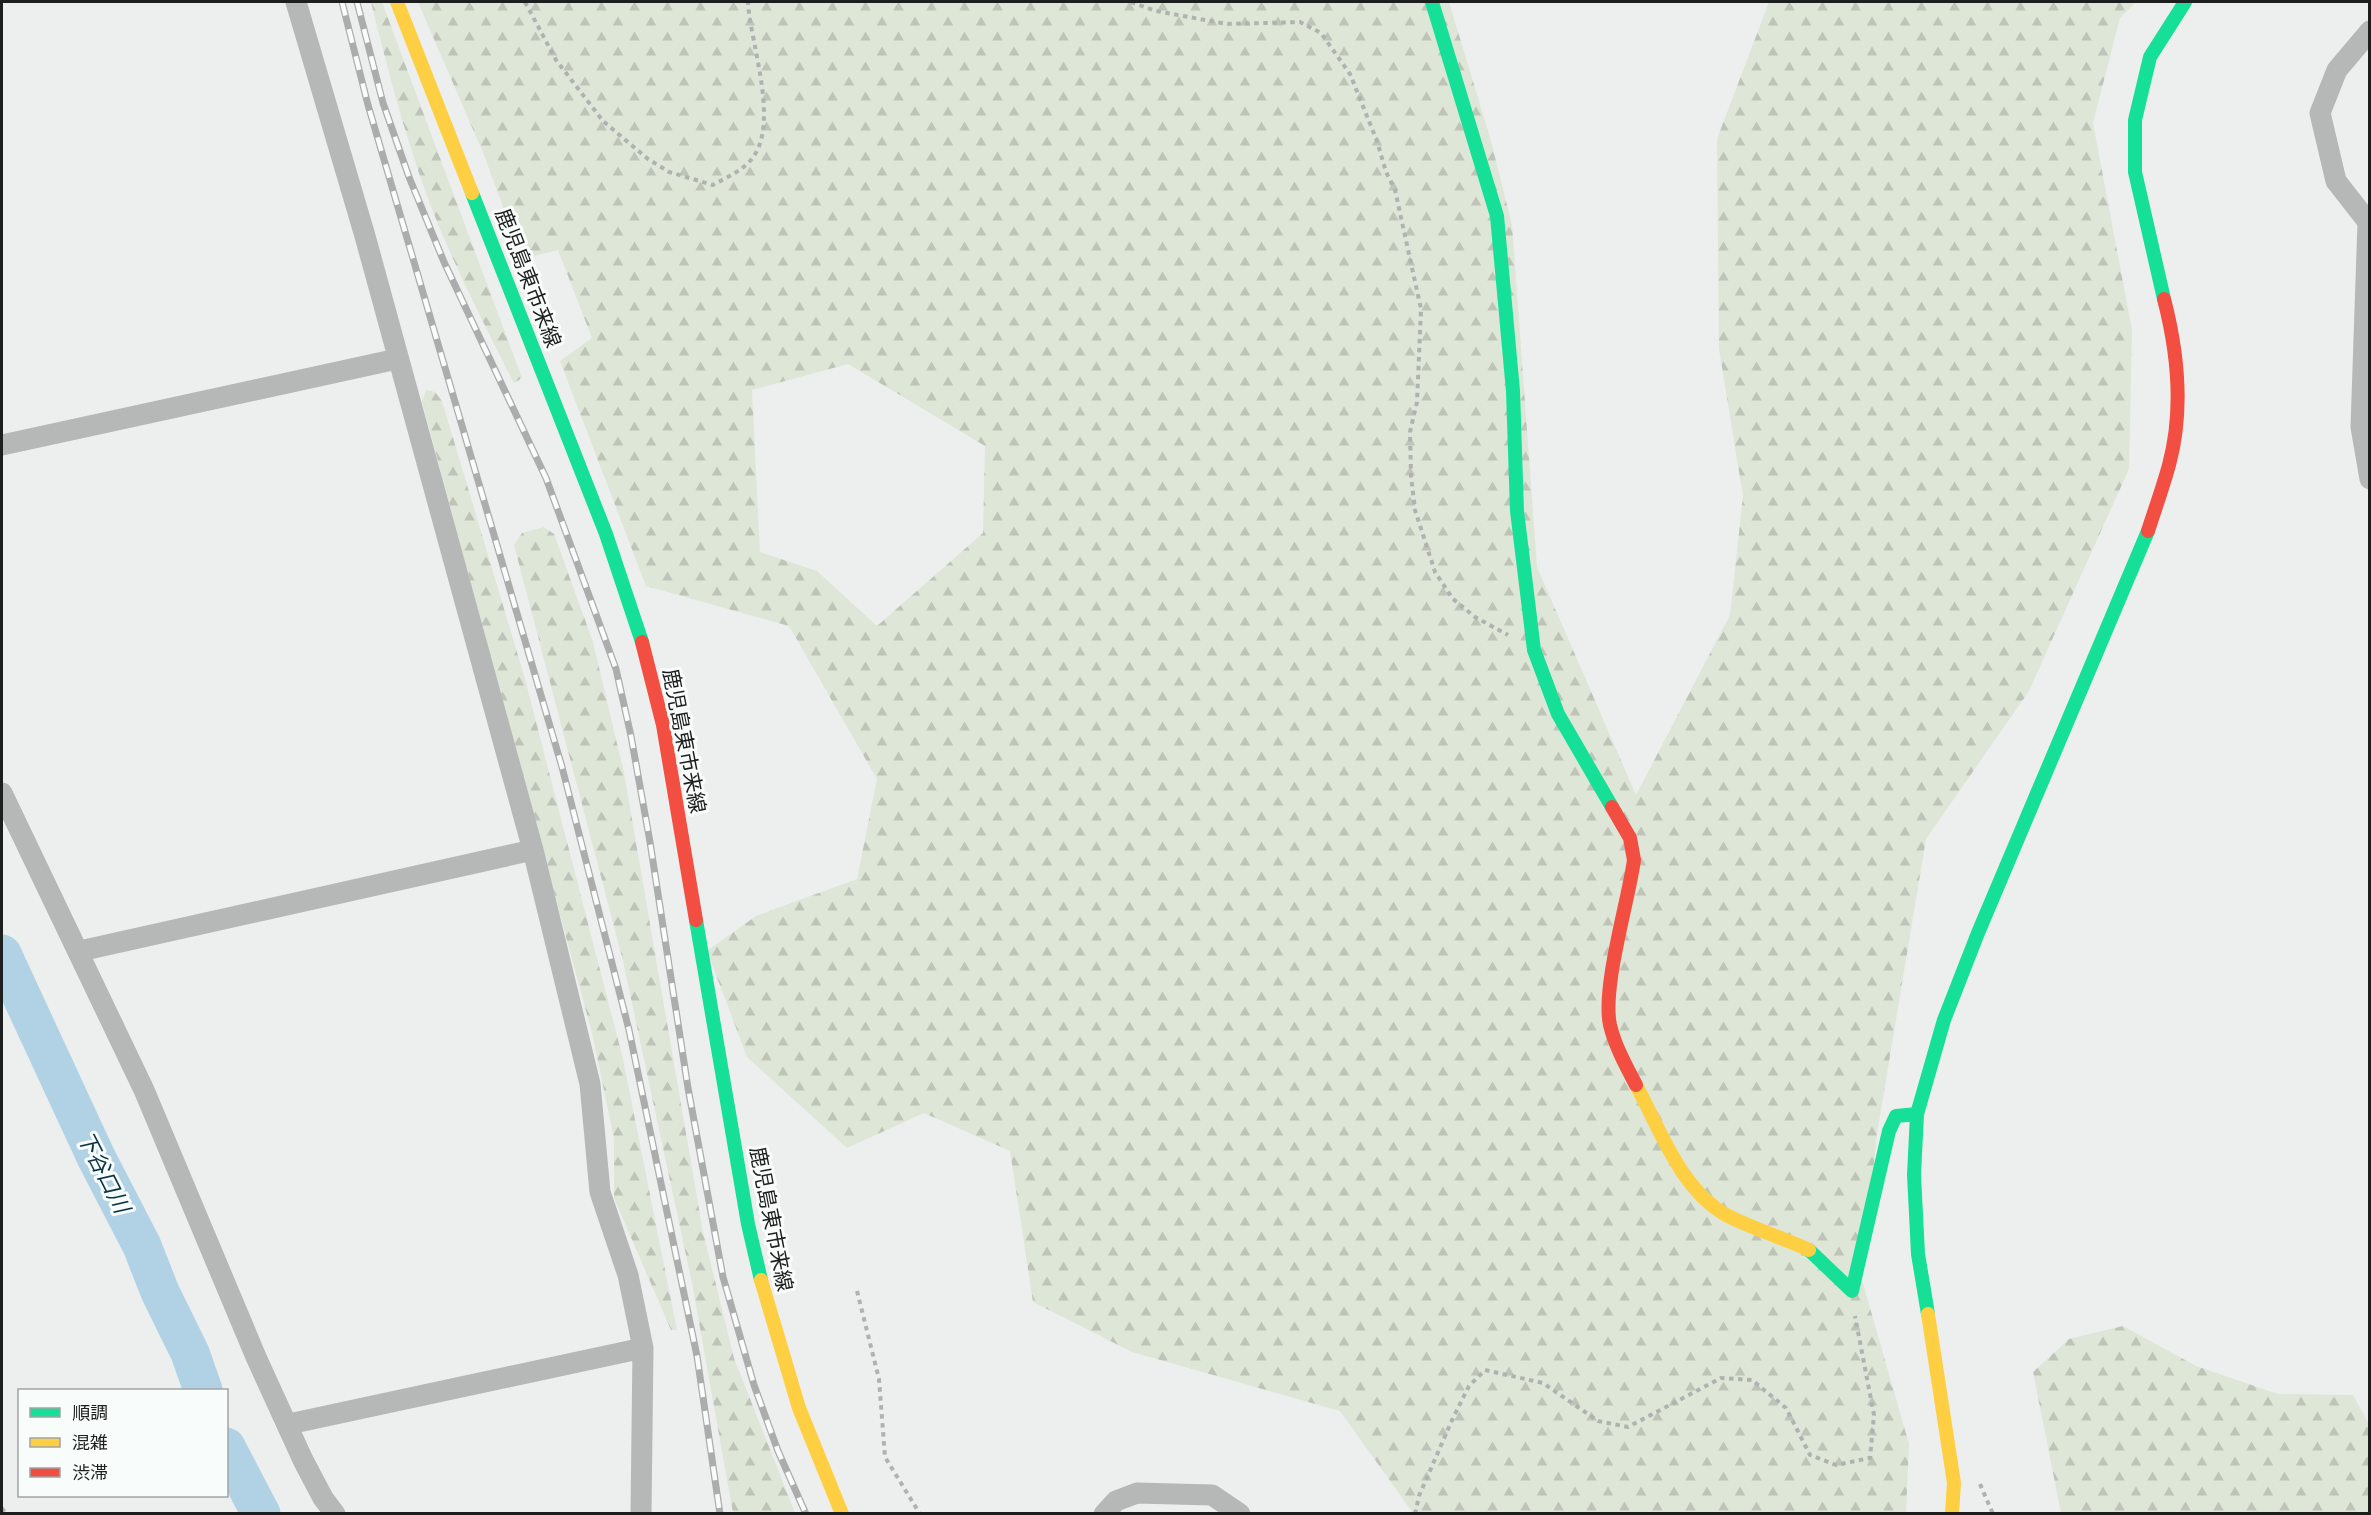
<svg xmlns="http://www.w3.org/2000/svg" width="2371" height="1515" font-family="Quicksand,'Noto Sans JP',sans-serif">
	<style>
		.forest { fill: url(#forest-firs); fill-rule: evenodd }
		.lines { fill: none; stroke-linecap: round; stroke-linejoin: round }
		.river { stroke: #b0d2e4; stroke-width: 39 }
		.path { stroke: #b0b2b2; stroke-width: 4; stroke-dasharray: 4.5 4.5; stroke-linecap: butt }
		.street { stroke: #b6b7b7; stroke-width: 21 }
		.fast { stroke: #16e098; stroke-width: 14 }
		.slow { stroke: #ffcf43; stroke-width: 14 }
		.jam { stroke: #f24e42; stroke-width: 14 }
		.rail-casing { stroke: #abadad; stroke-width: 7 }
		.rail { stroke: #f8fdfc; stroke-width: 4.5; stroke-dasharray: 14; stroke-linecap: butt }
		.labels { text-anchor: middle; stroke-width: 6; stroke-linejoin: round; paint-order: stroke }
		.street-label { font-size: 21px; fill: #1d1f1e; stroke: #f8fdfc }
		.water-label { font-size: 22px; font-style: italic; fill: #093244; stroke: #f8fdfc }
	</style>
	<defs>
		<pattern id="forest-firs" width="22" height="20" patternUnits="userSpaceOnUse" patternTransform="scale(1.5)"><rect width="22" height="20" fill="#dee6d7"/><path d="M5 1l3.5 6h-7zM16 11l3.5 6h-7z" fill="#bec5b8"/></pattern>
	</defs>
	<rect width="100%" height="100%" fill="#ecefee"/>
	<path class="forest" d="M371,2H382L522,378L514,383C483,322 451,260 427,196C404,132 387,67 371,2Z
		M418,2H1449L1491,141L1512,225L1537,567L1636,795L1730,615L1743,496L1719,349L1717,139L1769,2H2136L2120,18L2093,123L2132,330L2129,469L2029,691L1926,839L1877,1134L1862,1280L1909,1444L1906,1513H1413L1340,1411L1132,1352L1033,1302L1010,1151L924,1113L847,1148L747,1057L707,951L756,916L857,879L877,779L789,626L646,586L560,361L592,338L558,250L522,259L484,155ZM848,364L985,446L983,533L877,626L817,571L760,552L752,390Z
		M426,390L435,392L442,401L525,679L623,1059L677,1330H671L614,1198V1139L593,1037L422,402Z
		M544,527L554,534L593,642L624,773L703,1232L734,1358L795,1513H733L692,1283L622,957L514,545L522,533Z
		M2123,1326L2196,1366L2278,1394L2353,1395L2369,1424V1513H2061L2033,1372L2069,1339Z"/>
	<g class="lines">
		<path class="river" d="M2,954L96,1157L142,1246L160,1292L190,1353L203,1390
			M226,1447L261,1514"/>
		<path class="path" d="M525,2L556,60L603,121L648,159L669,172L713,185C725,178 738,173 748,163C783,130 750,44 748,2
			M1131,2L1156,11L1227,24L1300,22L1321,33L1350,74L1377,141L1386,172L1395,190L1421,309L1417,402L1410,432L1411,476L1415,510L1435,572L1453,599L1475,617L1508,635
			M857,1291L879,1379L885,1457L920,1514
			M1980,1484L1993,1514
			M2,1508L6,1514
			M1415,1514L1419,1496L1452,1420L1469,1386L1485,1370L1543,1383L1598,1421L1628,1427L1721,1378L1752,1380L1786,1408L1810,1455L1836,1465L1870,1458L1874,1415L1855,1316"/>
		<path class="street" d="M296,2L365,236L533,850L590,1084L600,1192L628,1275L643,1348L641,1514
			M2370,31L2337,70L2320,113L2336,181L2368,222L2361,427L2370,479
			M2,445L397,359
			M2,793L144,1090L256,1357L303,1460L323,1498L335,1514
			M80,951L533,850
			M289,1424L643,1348
			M1104,1514L1116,1501L1137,1493L1212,1495L1240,1514"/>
		<path class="fast" d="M1432,2L1497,216L1513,391L1517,511L1534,650L1558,714L1612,807
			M472,193L606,534L642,642
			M2164,299L2135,172V120L2150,57L2185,2
			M696,920L748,1224L761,1280
			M1809,1250L1852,1291L1889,1131L1896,1116L1917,1114
			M1928,1314L1918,1254L1914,1175L1917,1114L1944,1020L1978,933L2148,531"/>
		<path class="slow" d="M397,2L472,193
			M1636,1085C1660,1129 1681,1191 1728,1216C1754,1229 1783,1238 1809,1250
			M761,1280L799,1408L842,1514
			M1928,1314L1954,1483L1952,1514"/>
		<path class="jam" d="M2148,531C2155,509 2163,487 2169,465C2184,410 2178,353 2164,299
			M642,642L663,725L696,920
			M1612,807L1630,838L1634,860C1628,903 1602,987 1610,1025C1615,1046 1626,1066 1636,1085"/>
		<defs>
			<path id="rail" d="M342,2L368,105L562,767L629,1030L697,1356L720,1514
				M357,2L383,103L409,177L444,262L546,478L616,669L631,736L650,842L688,1088L723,1277L754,1385L778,1451L806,1514"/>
		</defs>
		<use href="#rail" class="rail-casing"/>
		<use href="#rail" class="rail"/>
	</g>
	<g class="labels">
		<g class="street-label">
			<text transform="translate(528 278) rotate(69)" y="7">鹿児島東市来線</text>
			<text transform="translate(684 741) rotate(79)" y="7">鹿児島東市来線</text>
			<text transform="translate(771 1219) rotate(79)" y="7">鹿児島東市来線</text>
		</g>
		<g class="water-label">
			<text transform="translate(104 1172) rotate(63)" y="8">下谷口川</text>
		</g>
	</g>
	<rect width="2371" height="1515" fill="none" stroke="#1d1f1e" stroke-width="6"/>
	<rect x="18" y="1389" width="210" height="108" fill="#f8fdfc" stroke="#a0a4a3" stroke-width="1.5"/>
	<rect x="30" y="1408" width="30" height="9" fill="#16e098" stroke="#a0a4a3" stroke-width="1.5"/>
	<text x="72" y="1419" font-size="18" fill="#1d1f1e">順調</text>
	<rect x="30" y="1438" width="30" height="9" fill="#ffcf43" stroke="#a0a4a3" stroke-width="1.5"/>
	<text x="72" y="1449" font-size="18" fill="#1d1f1e">混雑</text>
	<rect x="30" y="1468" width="30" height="9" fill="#f24e42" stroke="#a0a4a3" stroke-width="1.5"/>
	<text x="72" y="1479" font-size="18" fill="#1d1f1e">渋滞</text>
</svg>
